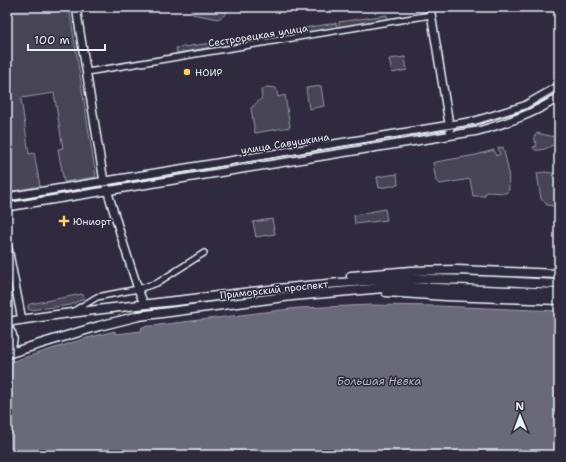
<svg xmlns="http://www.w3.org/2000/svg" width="566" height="462" font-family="'Shantell Sans',sans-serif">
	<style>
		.green { fill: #464455; stroke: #979aa6 }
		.water { fill: #696978; stroke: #9c9fab }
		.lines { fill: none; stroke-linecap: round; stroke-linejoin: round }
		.street-casing { stroke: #e8f1f8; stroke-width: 8 }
		.secondary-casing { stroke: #e8f1f8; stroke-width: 10 }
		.primary-casing { stroke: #e8f1f8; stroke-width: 11 }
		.street { stroke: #2f2a3d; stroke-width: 5 }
		.secondary { stroke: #2f2a3d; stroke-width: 7 }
		.primary { stroke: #2f2a3d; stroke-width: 8 }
		.tram { stroke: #e8f1f8; stroke-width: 1 }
		.poi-dot { fill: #ffd166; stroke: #2f2a3d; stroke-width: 1.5 }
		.labels { text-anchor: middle; stroke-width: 3; stroke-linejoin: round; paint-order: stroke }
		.street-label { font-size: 10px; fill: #e8f1f8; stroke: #2f2a3d }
		.poi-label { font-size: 10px; fill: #e8f1f8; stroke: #2f2a3d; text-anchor: start }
		.water-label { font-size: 11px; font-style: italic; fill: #afb4be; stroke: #2f2a3d }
	</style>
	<rect width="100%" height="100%" fill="#2f2a3d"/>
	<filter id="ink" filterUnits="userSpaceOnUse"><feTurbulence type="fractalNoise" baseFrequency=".025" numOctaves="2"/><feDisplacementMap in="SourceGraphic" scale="8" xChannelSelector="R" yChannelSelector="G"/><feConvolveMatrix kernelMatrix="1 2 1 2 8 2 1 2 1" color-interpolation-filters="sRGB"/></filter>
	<g filter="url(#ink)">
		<path class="green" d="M17,7H69L96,177L64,182L58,149L63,148L54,93L21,98L29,154L34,153L40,186L7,192V10Z
			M191,7H232L226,9V14L218,19L192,14Z
			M387,15L388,20L339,27V22Z
			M336,23L337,28L305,33L304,28Z
			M212,43V47L177,53L176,48Z
			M405,57L407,70L392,73L389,59Z
			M321,86L324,106L309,109L306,88Z
			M267,87L276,88L278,97L285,95L290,127L255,133L251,108L262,98L261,90Z
			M537,133L559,138V140C552,146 545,151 535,150L533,147L537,146L534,137Z
			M503,147L508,168L509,190L506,193L486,192L485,196H473L470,179L440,184L436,181L433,163L436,162L476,155L494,150L496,156L500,154L498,148Z
			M545,172L559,174V207L547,205L541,199L537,173Z
			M397,174L398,185L379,188L377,177Z
			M385,209L387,220L355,224L354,215Z
			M272,219L275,234L256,237L253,222Z
			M82,294L84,296V298L71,305L30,310L28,309V305L30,304Z"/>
		<path class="water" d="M372,305L437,306L559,311V455H7V363L87,338L115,331V333L117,334L141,331L142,327L298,308Z"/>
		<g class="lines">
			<defs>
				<path id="street" d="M87,72L431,15
					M74,311L97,297L138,289L157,283L204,253"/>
				<path id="secondary" d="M76,7L103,176L121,236L138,289L144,304
					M430,7L450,130
					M7,197L475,121L524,106L559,86
					M7,207L478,131C507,123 534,114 559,97
					M7,243L22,320"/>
				<path id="primary" d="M351,276L411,271L457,270L559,274
					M386,292L446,296L559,300
					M7,322C69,312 131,306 193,299C266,290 338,281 411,279C460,278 510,282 559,284
					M7,328C15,335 14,344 7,351
					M7,354L99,326L139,316L292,296L384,288L412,287L559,293"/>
			</defs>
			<use href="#street" class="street-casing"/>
			<use href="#secondary" class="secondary-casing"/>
			<use href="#primary" class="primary-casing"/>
			<use href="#street" class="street"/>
			<use href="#secondary" class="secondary"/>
			<use href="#primary" class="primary"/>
			<path class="tram" d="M7,202L476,124L525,109L559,89"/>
		</g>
	</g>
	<g class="poi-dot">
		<circle cx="187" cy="72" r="4"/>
		<path d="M62 215h4v4h4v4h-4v4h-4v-4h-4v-4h4z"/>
	</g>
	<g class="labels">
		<g class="street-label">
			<text transform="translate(258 35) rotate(-9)" y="4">Сестрорецкая улица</text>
			<text transform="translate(285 143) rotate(-9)" y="4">улица Савушкина</text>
			<text transform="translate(274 289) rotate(-6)" y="4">Приморский проспект</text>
		</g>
		<g class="poi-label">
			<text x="195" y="76">НОИР</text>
			<text x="73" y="225">Юниорт</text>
		</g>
		<g class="water-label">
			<text x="379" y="385">Большая Невка</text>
		</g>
	</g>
	<rect width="566" height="462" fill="none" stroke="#2f2a3d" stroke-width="24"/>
	<rect x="12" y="12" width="542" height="438" fill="none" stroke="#e8f1f8" stroke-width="1.5" filter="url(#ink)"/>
	<g transform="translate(520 416) rotate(359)" stroke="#2f2a3d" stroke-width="3" paint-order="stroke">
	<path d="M0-3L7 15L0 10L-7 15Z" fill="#e8f1f8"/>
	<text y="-6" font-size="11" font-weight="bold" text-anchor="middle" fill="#e8f1f8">N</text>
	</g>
	<path d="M28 44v6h77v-6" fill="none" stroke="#e8f1f8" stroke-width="2"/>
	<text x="34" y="44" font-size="12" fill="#e8f1f8" stroke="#2f2a3d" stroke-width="3" paint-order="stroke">100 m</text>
</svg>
